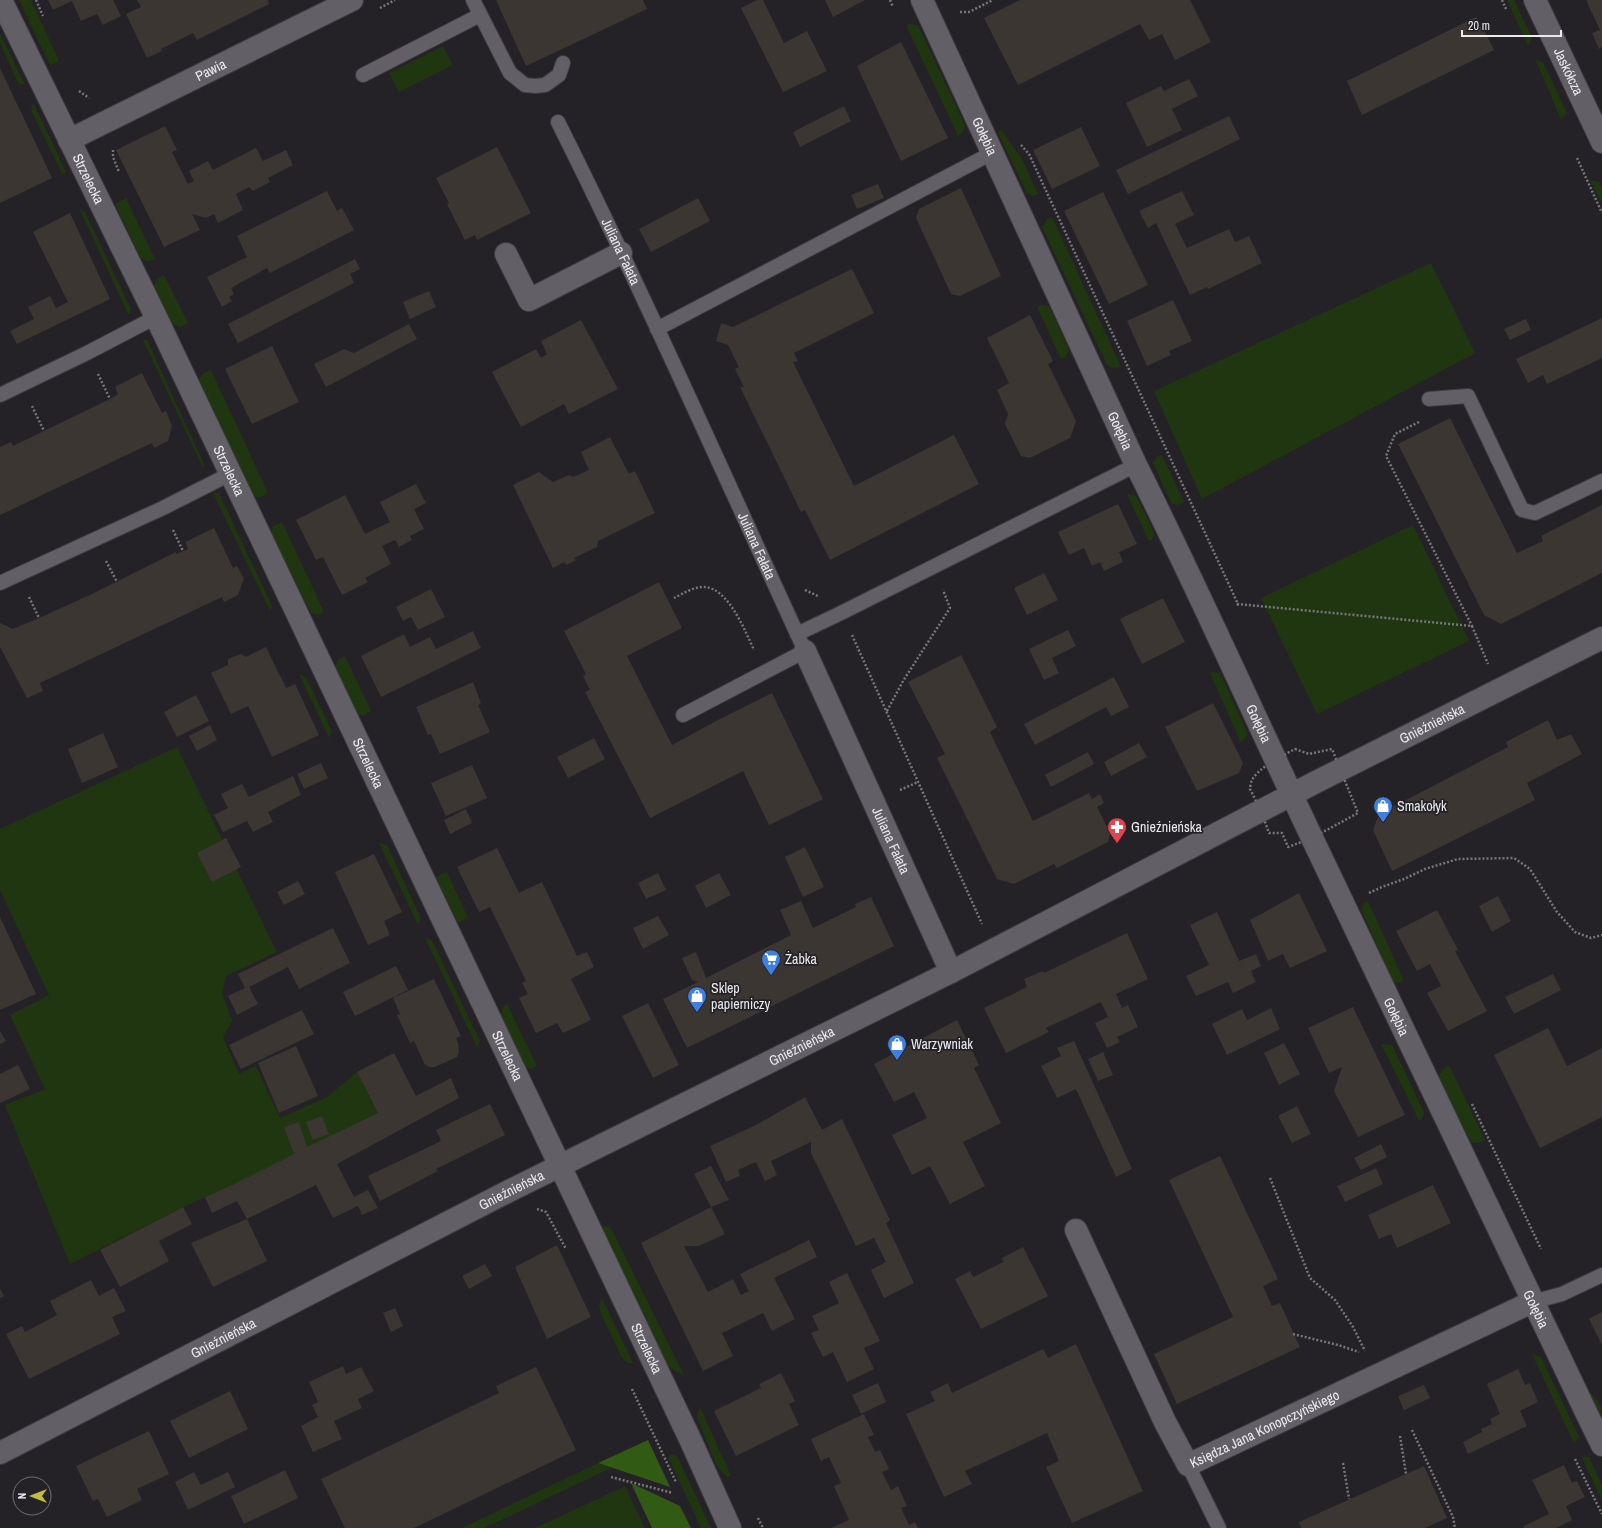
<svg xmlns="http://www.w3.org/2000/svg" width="1602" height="1528" font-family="'Archivo Narrow',sans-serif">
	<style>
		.green { fill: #1f3611 }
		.forest { fill: #315a15 }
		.building { fill: #3b3632 }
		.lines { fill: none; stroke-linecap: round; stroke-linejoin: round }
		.lane-casing { stroke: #3e3c41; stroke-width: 16 }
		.street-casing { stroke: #3e3c41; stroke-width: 24 }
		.path { stroke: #77767a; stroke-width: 2.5; stroke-dasharray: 2 2; stroke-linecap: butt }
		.lane { stroke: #626066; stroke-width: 14 }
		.street { stroke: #626066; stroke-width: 22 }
		.labels { text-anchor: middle; stroke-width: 3.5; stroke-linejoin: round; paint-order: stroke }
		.street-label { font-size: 14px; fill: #ebeaed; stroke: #242227 }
		.poi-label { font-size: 14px; fill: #ebeaed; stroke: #242227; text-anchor: start }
	</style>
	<rect width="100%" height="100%" fill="#242227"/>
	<path class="green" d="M19,0H31L59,61L50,65Z
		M1507,0H1514L1532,38L1528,46Z
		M909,24L918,25L965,125L962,134L958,136L906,25Z
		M0,33L25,85L18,83L0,43Z
		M443,46L453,65L399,92L389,73Z
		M1536,60L1543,62L1567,113L1561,120Z
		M33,102L66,172L62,174L31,110Z
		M1001,129L1023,161L1038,194L1034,196L1027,193L998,133Z
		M1590,180L1599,182L1602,188V204Z
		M126,198L155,259L147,262L141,258L115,204Z
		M80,210L85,212L131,309L129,316Z
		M1052,217L1121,367L1113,368L1107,365L1042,227L1047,219Z
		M1431,263L1475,353L1202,499L1154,391Z
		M164,275L188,323L180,327L172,324L154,286L157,279Z
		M1041,305L1049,306L1069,350L1065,358L1061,359L1037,307Z
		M143,340H147L204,464L203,468Z
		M211,370L268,493L259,498L254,496L199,380L202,374Z
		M1162,455L1184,502L1178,505L1171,503L1153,463L1157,457Z
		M213,493H219L272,606L270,611Z
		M1132,494L1137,497L1154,533L1152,540L1149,541L1127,495Z
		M282,522L324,612L318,615L311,613L271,533L273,526Z
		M1413,525L1469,641L1317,714L1261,598Z
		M345,656L371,711L363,716L357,714L335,668L338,660Z
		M1212,672L1220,673L1248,734L1241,743L1210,673Z
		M299,674L306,677L332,731L329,738Z
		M177,747L277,952L226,976L222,993L232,1021L223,1037L239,1074L256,1066L280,1118L327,1097L357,1072L378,1113L230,1186L183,1207L70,1264L5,1105L45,1089L10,1015L49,995L0,890V829Z
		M379,843L387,845L421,918L418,925Z
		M447,872L468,918L458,923L436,877Z
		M1368,901L1404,981L1399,983L1393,982L1361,909L1364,903Z
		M425,938L432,940L480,1041L477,1047Z
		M507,1004L537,1066L531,1069L525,1067L501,1014L503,1007Z
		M1381,1044L1392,1045L1424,1112L1422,1119L1419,1121Z
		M1449,1065L1485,1140L1478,1143L1471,1142L1438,1078L1442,1070Z
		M605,1226L609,1227L613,1232L684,1375C676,1372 671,1369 666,1362L602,1228Z
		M602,1298L633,1363H628L622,1358L601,1314L599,1306Z
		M1532,1354L1541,1357L1579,1437L1574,1443Z
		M1589,1391C1599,1402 1602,1403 1602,1418Z
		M700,1407L731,1476L727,1477L717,1466L698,1420L697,1413Z
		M673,1454L677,1456L711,1528H701L669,1459V1455Z
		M1581,1456L1589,1457L1602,1485V1500Z
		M598,1463L611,1468L484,1528H462Z
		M625,1486L645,1528H535Z"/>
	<path class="forest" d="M648,1440L670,1487L598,1463Z
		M631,1483L680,1506L691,1528H652Z"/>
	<path class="building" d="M48,0H113L121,16L103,25L97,14L81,21L72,1L53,10Z
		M137,0H268L269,4L197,40L193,33L161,49L162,51L147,58L126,14L141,7Z
		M496,0H643L647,9L526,66Z
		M757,0H763L784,43L807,31L827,71L783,92L741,8Z
		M825,0H865L833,17Z
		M1020,0H1190L1211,42L1175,60L1162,34L1149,40L1140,24L1018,85L984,18Z
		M1586,0H1602V47L1599,49L1592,33L1600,30Z
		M1476,17L1481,27L1482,26L1494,50L1362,115L1347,81Z
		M901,42L948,138L901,161L857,66Z
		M0,68L52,178L0,203Z
		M1189,79L1198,96L1172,109L1182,130L1147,147L1126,103L1161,86L1164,91Z
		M844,106L851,121L800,147L793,132Z
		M1229,116L1240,139L1128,194L1116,170Z
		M165,126L177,150L172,152L188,184L194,181L189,171L208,161L213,170L256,148L263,161L286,150L293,165L268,178L270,182L253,191L249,187L236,194L243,210L218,223L214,214L206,218L192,214L200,230L164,247L116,150Z
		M1081,127L1100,166L1052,189L1033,150Z
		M497,147L531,213L477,240L475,235L465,240L447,204L449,203L436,178Z
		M878,184L884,198L857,209L851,195Z
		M961,188L1001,276L960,296L951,294L916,218L919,209Z
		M327,191L337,211L342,208L354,230L270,273L267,268L231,288L234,294L229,297L232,301L222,307L207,277L247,257L237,236Z
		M1182,191L1194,215L1175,224L1187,248L1229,229L1235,242L1249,236L1262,263L1208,289L1207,287L1190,295L1156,223L1148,228L1139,211Z
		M1103,192L1148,285L1109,304L1064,211Z
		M698,198L710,221L651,252L639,229Z
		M70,213L110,299L17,344L10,331L34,319L28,307L50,296L56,308L68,302L33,232Z
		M355,259L360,269L350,274L354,283L238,343L228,324Z
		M852,269L874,313L794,353L798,361L793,362L854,486L954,435L979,484L830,560L805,510L801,512L740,387H744L735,369L739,367L728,345L716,341L721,323L733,327Z
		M429,291L436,307L410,319L403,302Z
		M1173,300L1192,341L1169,351L1171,355L1147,366L1127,321Z
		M1030,315L1053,361L1048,364L1076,421L1070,438L1030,458L1021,456L1005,424L1008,414L997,390L1009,383L987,338Z
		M1602,318V358L1547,384L1543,375L1528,383L1516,359Z
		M1526,319L1531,330L1510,340L1504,329Z
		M581,320L618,389L569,414L564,404L521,427L492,372L536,349L541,358L547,354L541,341Z
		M409,324L417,339L326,387L314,364L344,349L354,353Z
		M272,346L299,402L252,424L225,369Z
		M142,373L162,413L166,411L172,426L168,441L154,448L152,443L0,515V447L11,442L13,446L110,399L118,394L115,387Z
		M1450,418L1517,553L1543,541L1541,536L1602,505V573L1501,624L1484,615L1398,444Z
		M610,437L629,474L635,471L655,513L598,541L597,547L574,558L576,560L566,565L565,562L553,568L513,485L539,472L553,482L569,475L573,477L589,470L581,452Z
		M416,484L426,503L414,509L424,529L410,536L412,540L399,547L395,540L382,546L391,564L365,578L368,582L342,595L323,557L316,560L296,520L345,495L365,534L390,522L380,502Z
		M1118,504L1137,544L1119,552L1123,562L1104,571L1100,562L1092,566L1084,548L1069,555L1058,532Z
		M214,528L233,568L237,566L244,578L238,595L224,602L222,597L40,683L43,691L27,698L0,647V623L13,629L39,618L92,594L176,552V554L188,549L185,542Z
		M1044,573L1058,600L1027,615L1014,588Z
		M659,582L682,628L627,656L672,745L718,720L772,693L823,799L769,825L743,771L650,818L585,692L590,690L583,676L586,674L564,631Z
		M431,589L445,617L418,630L411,617L403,621L396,607Z
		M1163,598L1185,642L1142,664L1120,619Z
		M1068,630L1076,646L1052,658L1059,673L1044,680L1029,649Z
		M473,631L481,648L381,697L361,656L404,634L410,647L430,637L436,649Z
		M266,647L286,688L295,684L319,735L272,757L248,706L231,714L211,673L228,665V659L241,654L246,657Z
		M961,655L997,727L990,732L1033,821L1089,793L1092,799L1100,794L1104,803L1097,807L1110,833L1108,842L1057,868L1054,864L1014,884L997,879L937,758L945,754L908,682Z
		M1114,677L1129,707L1111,716L1106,707L1035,745L1024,724Z
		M473,682L481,703L478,705L490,732L440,754L431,734L428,735L416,707Z
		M196,695L209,721L177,737L164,712Z
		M1213,703L1243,763L1239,773L1197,791L1165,727Z
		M1548,720L1557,740L1571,734L1582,754L1527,783L1535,800L1392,871L1373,830L1379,814L1508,747L1506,742Z
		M210,725L217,740L197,751L189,736Z
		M103,733L118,767L82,783L68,749Z
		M594,738L605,759L568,778L557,757Z
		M1139,743L1147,757L1111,776L1104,762Z
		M1088,752L1094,764L1051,787L1045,775Z
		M321,763L328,778L304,789L297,774Z
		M472,765L487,798L446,816L431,783Z
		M293,776L301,795L268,812L273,822L253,832L247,821L223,832L214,815L228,808L221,794L242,784L249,797Z
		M466,809L472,823L450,834L444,820Z
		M226,838L241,867L212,882L197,853Z
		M805,847L824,887L803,897L785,857Z
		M497,848L519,893L542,882L577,956L587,952L594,967L571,979L591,1020L563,1033L557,1023L536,1033L519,998L528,994L522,983L526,981L490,907L479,912L457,867Z
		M374,854L402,912L384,921L390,935L368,945L335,872Z
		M658,873L666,890L646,899L638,883Z
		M719,873L731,895L706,908L695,886Z
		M298,881L305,894L284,905L277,892Z
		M1299,893L1327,951L1290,968L1283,954L1268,961L1250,920Z
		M1498,896L1511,921L1492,932L1479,906Z
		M871,897L894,946L687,1048L663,999L698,982L692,980L682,958L696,952L706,978L791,935L780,910L801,901L813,928L856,907L855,904Z
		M1437,910L1458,950L1455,951L1487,1011L1448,1031L1427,993L1441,986L1430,964L1417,971L1396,931Z
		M1217,912L1239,961L1256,954L1261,966L1251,971L1256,982L1233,993L1228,982L1196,996L1186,976L1209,965L1190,925Z
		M658,916L669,935L643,949L633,928Z
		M0,917L36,994L0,1010Z
		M333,928L350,963L299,989L288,967L249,987L258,1004L237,1015L228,996L245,988L238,974Z
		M1127,933L1148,979L1116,994L1122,1008L1128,1005L1138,1027L1117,1037L1120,1042L1107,1048L1095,1023L1108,1017L1101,1002L1046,1028L1049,1032L1006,1053L984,1008L1027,987L1024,979L1043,971L1044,973Z
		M396,966L408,990L355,1016L343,992Z
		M1553,974L1561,990L1514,1014L1505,997Z
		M434,979L461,1036L456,1038L458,1043L459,1052L457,1057L435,1067H430L425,1065L414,1041L410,1043L397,1015L400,1014L393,998Z
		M648,1003L679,1065L653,1078L622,1016Z
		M1353,1007L1405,1115L1358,1137L1334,1091L1342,1067L1329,1073L1308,1028Z
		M1271,1008L1280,1029L1227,1055L1212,1024L1242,1009L1247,1020Z
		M302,1010L314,1034L241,1069L229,1045Z
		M957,1020L979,1065L974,1068L1001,1123L963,1142L985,1186L950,1204L930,1166L912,1175L892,1135L927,1118L914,1092L894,1102L874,1064Z
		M1548,1028L1567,1066L1602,1048V1117L1540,1148L1494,1055Z
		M0,1031L6,1041L0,1044Z
		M1074,1041L1132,1169L1116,1177L1076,1089L1057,1098L1041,1066L1061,1056L1057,1048Z
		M1284,1043L1300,1074L1279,1085L1264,1053Z
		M296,1046L318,1096L279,1113L258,1063Z
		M1103,1052L1113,1075L1098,1081L1088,1059Z
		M394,1053L416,1096L451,1078L459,1098L337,1164L354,1197L368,1190L378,1208L362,1215L358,1206L333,1218L316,1185L247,1219L237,1201L212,1213L205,1197L230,1186L294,1154L284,1127L299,1122L307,1147L378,1113L357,1072Z
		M18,1065L30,1089L0,1103V1074Z
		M805,1097L822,1130L842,1119L890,1220L886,1223L914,1283L884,1298L871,1270L886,1262L874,1238L856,1246L811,1153V1142L771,1161L777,1175L765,1181L756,1162L738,1170L740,1176L726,1182L710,1146L754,1126Z
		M490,1104L505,1135L436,1169L438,1171L380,1201L368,1176L441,1141L436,1130Z
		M1297,1106L1311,1134L1292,1143L1278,1116Z
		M322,1116L329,1134L313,1140L306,1122Z
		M1381,1144L1387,1157L1361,1170L1354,1158Z
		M1220,1156L1278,1279L1263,1286L1272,1306L1280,1303L1300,1347L1177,1404L1154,1354L1233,1317L1169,1180Z
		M711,1166L729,1200L711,1207L725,1234L699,1246H684L708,1292L733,1279L741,1295L749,1291L740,1274L809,1240L817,1257L774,1278L795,1319L772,1331L763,1313L722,1333L733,1356L703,1371L641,1243L711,1207L694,1174Z
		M1376,1168L1383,1184L1345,1202L1337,1186Z
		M1433,1185L1451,1223L1397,1248L1391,1234L1379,1239L1368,1215Z
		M183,1207L192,1224L159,1241L169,1261L120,1287L100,1250Z
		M247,1219L267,1261L213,1287L191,1243Z
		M557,1245L591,1317L547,1339L515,1267Z
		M1023,1247L1048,1296L981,1329L955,1279L970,1271L973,1277L1003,1262L1002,1258Z
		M485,1264L492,1276L469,1289L462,1276Z
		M847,1273L880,1341L864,1348L874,1369L847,1382L833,1352L823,1357L811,1333L819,1330L812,1316L839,1303L829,1282Z
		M91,1280L99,1296L114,1288L126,1311L112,1317L120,1334L29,1379L6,1334L22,1326L25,1332L57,1315L50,1301Z
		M0,1288L4,1296L0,1298Z
		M395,1308L403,1326L391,1332L383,1313Z
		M1602,1312V1345L1589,1319Z
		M1076,1344L1143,1491L1072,1523L1046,1467L1059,1461L1047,1433L965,1471L972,1484L944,1497L906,1414L935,1401L930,1392L948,1383L952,1393L1043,1349L1048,1358Z
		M343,1366L346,1374L361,1367L374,1391L358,1399L362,1408L334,1421L342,1439L313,1452L301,1426L318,1417L312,1405L318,1402L309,1382Z
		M536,1367L576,1450L414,1528H345L321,1479L499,1393L496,1386Z
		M1518,1369L1525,1385L1530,1383L1538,1402L1520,1411L1527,1426L1468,1454L1463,1442L1482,1432L1481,1429L1492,1424L1490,1419L1500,1414L1487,1384Z
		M781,1373L795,1401L789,1404L799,1425L736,1456L714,1411L761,1388L759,1384Z
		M878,1383L886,1402L861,1414L852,1395Z
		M1424,1385L1430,1398L1404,1410L1398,1396Z
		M230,1391L248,1429L189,1458L170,1421Z
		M864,1414L874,1435L868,1437L875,1452L880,1450L889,1469L882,1472L891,1490L898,1486L907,1506L901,1508L909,1525L915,1522L918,1528H831L849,1520L834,1486L841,1483L829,1457L821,1461L811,1439Z
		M149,1431L169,1474L137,1489L142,1500L107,1517L98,1499L93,1501L76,1466Z
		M1564,1465L1572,1483L1577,1481L1585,1497L1566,1506L1572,1520L1556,1528H1524V1526L1549,1514L1532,1480Z
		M1424,1466L1447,1518L1425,1528H1301L1299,1522Z
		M285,1470L298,1498L244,1524L231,1496Z
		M194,1472L201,1485L228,1472L235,1487L188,1510L175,1482Z"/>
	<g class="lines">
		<defs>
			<g id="lane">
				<path d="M473,0L510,73L525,85L535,86L545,85L559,75L563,63"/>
				<path d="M363,75L480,15"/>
				<path id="s1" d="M558,122C645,296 724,475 805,651L683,715"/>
				<path d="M657,329L992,153"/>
				<path d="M0,395L87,353L156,317"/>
				<path d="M1429,399L1468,396L1522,510L1535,513L1602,481"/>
				<path d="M0,583L163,508L230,474"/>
				<path d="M797,634L841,613L1136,465"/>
				<path d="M1532,1302L1562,1294L1602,1275"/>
				<path d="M1188,1465L1219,1528"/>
			</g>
			<g id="street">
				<path id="s2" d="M1,0L156,317L690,1439L730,1528"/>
				<path id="s3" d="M922,0L1136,465C1198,589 1254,715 1313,840C1408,1042 1504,1244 1602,1445"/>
				<path id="s4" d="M1535,0L1602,142"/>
				<path id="s5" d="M69,140L352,0"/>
				<path d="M506,254L529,300L621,253"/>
				<path id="s6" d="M805,651L951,972"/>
				<path id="s7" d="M1076,1230L1165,1422L1188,1465L1532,1302"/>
				<path id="s8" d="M0,1453L509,1191L951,972L1316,782L1602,638"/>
			</g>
		</defs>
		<use href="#lane" class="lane-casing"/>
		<use href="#street" class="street-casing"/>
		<path class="path" d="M36,0L43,16
			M890,0L893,7
			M1502,0L1506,9
			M380,8L395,0
			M960,12H969L993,0
			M79,91L89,98
			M1021,145L1029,154L1238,604L1237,607
			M113,150V157L119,172
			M1577,158L1602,213
			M98,374L110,399
			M32,406L44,431
			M1419,422L1395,434L1386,456L1472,626
			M173,530L183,551
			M106,561L117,582
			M805,590L818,596
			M29,597L39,618
			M674,598C682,594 695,586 705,587C729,589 745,631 754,650
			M1237,604L1472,626L1488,664
			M852,635L982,924
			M887,711L903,681L950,608L943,590
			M1295,749L1309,754L1332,749L1358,813L1312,838L1288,847L1282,833H1269L1261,811L1250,789C1250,787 1251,782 1252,780C1259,767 1282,756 1295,749Z
			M900,790L918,782
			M1369,893L1382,887L1404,879L1425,869L1458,859L1514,858L1530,869L1557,912L1575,932L1591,938L1602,935
			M1472,1104L1541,1249
			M1270,1178L1310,1278L1335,1300L1353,1327L1365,1351
			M537,1209L546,1212L566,1249
			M1293,1334L1338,1345L1359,1352
			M632,1389L676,1482
			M1412,1430L1453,1517L1455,1528
			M1400,1436L1406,1474
			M1575,1459L1602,1514
			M1343,1463L1349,1499
			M611,1477L673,1493
			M758,1518L763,1528"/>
		<use href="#lane" class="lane"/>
		<use href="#street" class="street"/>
	</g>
	<defs>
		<symbol id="shop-pin" viewBox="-11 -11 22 30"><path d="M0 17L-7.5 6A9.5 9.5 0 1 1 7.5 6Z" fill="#3f7fe0" stroke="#242227"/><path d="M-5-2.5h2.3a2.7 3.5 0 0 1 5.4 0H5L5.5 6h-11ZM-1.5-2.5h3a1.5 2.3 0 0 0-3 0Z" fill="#fff"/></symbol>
		<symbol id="pharmacy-pin" viewBox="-11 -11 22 30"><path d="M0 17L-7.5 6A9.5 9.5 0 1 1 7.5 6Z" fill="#e0444e" stroke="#242227"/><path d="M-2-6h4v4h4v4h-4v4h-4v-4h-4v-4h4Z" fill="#fff"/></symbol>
		<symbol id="supermarket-pin" viewBox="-11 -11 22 30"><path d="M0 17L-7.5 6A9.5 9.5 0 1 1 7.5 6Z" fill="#3f7fe0" stroke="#242227"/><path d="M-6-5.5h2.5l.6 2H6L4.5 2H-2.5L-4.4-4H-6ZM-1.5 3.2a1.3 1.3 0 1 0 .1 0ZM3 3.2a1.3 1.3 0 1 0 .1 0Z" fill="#fff"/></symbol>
	</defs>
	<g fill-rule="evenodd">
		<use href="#shop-pin" x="1372" y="795" width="22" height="30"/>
		<use href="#pharmacy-pin" x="1106" y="816" width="22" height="30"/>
		<use href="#supermarket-pin" x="760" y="948" width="22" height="30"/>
		<use href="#shop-pin" x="686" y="985" width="22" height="30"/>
		<use href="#shop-pin" x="886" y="1033" width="22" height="30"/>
	</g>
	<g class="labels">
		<g class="street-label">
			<text dy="5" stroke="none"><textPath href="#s5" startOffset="158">Pawia</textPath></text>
			<text dy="5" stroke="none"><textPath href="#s4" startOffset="79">Jaskółcza</textPath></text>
			<text dy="5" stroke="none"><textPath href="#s3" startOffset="150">Gołębia</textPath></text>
			<text dy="5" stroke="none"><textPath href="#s2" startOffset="199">Strzelecka</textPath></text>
			<text dy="5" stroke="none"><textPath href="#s1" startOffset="144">Juliana Fałata</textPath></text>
			<text dy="5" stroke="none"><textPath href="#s3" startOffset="474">Gołębia</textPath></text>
			<text dy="5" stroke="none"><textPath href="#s2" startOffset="523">Strzelecka</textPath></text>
			<text dy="5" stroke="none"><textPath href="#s1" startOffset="468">Juliana Fałata</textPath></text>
			<text dy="5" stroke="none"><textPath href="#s3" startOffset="798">Gołębia</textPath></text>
			<text dy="5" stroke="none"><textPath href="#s8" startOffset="1607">Gnieźnieńska</textPath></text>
			<text dy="5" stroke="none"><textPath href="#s2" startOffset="847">Strzelecka</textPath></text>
			<text dy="5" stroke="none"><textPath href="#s6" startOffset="208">Juliana Fałata</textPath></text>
			<text dy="5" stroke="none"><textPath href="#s3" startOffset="1122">Gołębia</textPath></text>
			<text dy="5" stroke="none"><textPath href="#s8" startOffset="899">Gnieźnieńska</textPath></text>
			<text dy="5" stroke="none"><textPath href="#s2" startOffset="1171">Strzelecka</textPath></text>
			<text dy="5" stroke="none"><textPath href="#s8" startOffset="575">Gnieźnieńska</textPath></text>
			<text dy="5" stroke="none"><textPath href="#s3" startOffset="1446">Gołębia</textPath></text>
			<text dy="5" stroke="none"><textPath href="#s8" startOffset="251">Gnieźnieńska</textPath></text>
			<text dy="5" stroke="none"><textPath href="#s2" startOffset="1495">Strzelecka</textPath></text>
			<text dy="5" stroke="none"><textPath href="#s7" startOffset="345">Księdza Jana Konopczyńskiego</textPath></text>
		</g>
		<g class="poi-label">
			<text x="1397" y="811">Smakołyk</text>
			<text x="1131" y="832">Gnieźnieńska</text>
			<text x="785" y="964">Żabka</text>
			<text x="711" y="993">Sklep<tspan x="711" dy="16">papierniczy</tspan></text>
			<text x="911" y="1049">Warzywniak</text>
		</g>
	</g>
	<g transform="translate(32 1496) rotate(270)"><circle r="19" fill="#242227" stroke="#747276"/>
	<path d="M0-3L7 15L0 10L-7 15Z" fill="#c2bd3f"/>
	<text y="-6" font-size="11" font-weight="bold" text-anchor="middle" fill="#ebeaed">N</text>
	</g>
	<path d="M1462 30v6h99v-6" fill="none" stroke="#ebeaed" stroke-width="2"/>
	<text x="1468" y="30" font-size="12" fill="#ebeaed" stroke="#242227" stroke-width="3" paint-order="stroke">20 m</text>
</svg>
